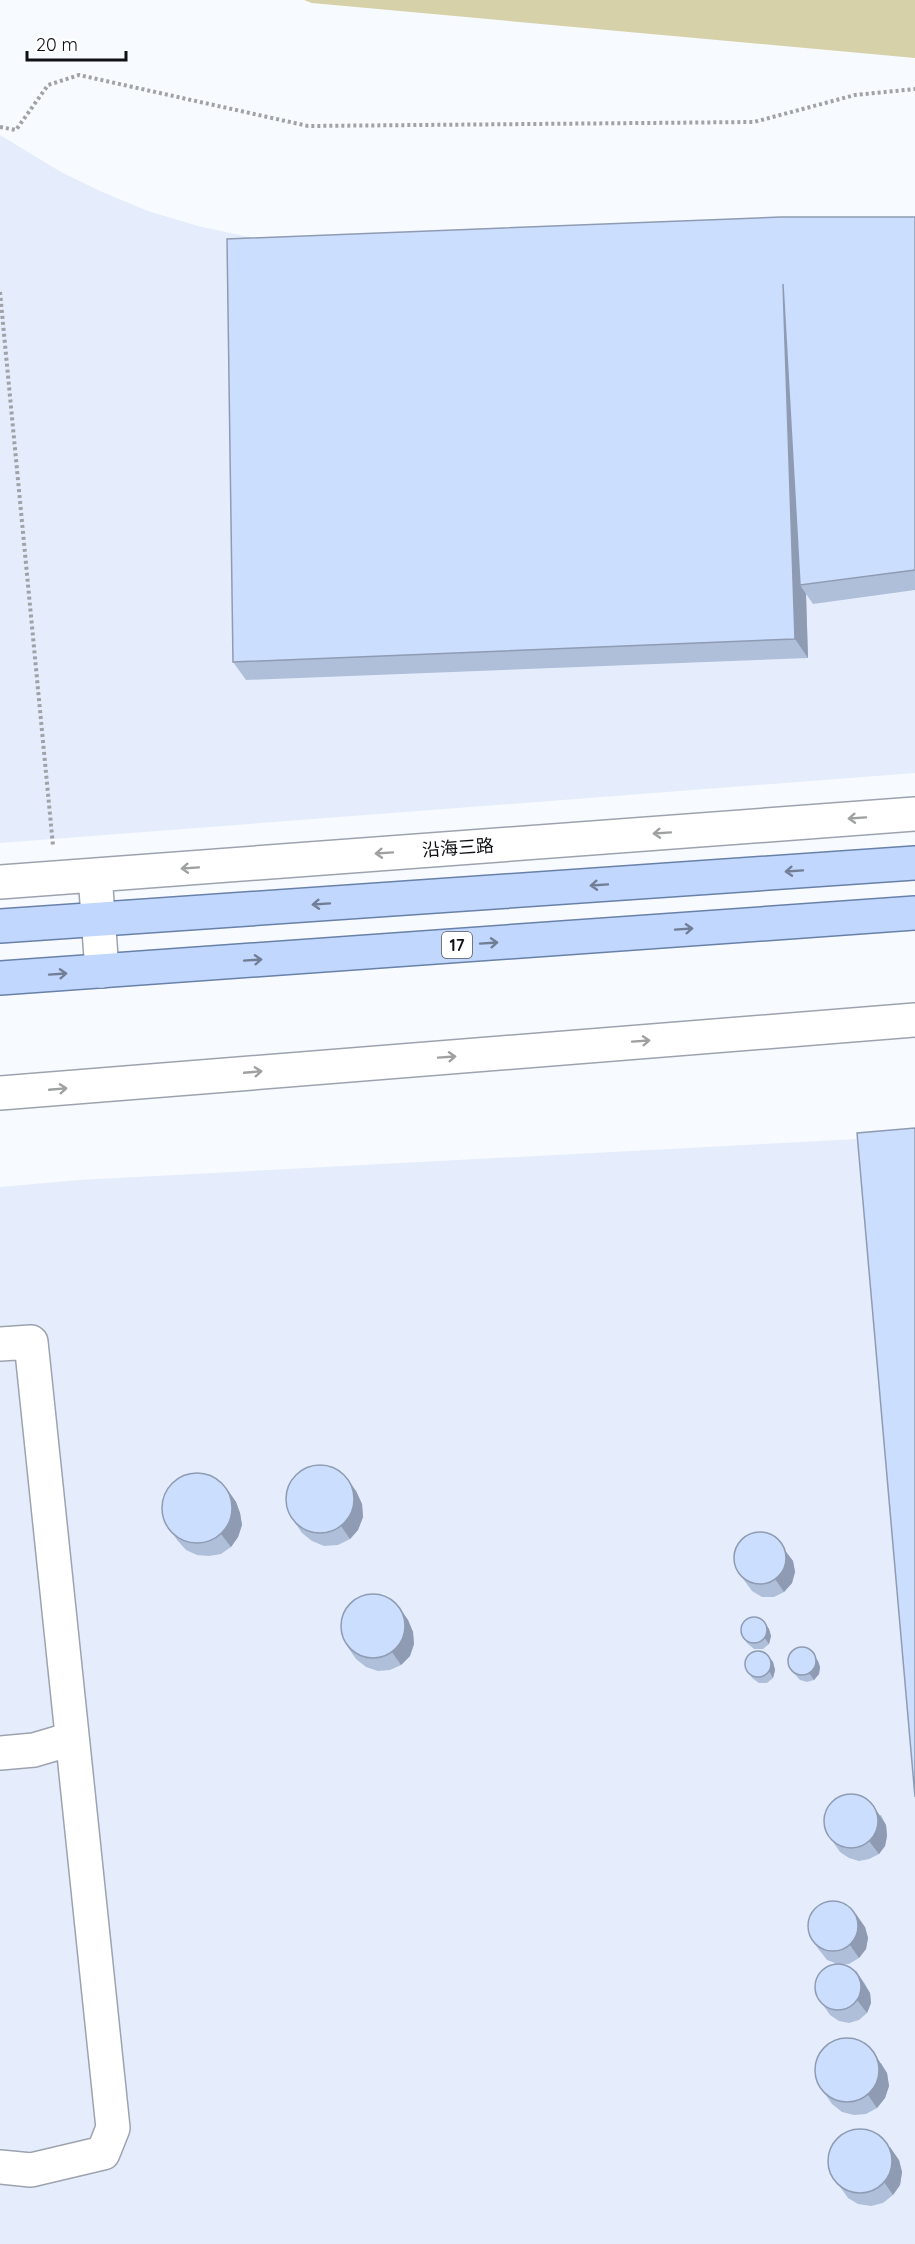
<svg xmlns="http://www.w3.org/2000/svg" width="915" height="2244" font-family="Quicksand,'Noto Sans TC',sans-serif">
	<style>
		.built { fill: #e5edfc }
		.green { fill: #d6d1a8 }
		.lines { fill: none; stroke-linecap: round; stroke-linejoin: round }
		.minor-casing { stroke: #9da3ae; stroke-width: 36 }
		.major-casing { stroke: #6980aa; stroke-width: 36 }
		.path { stroke: #a0a2a7; stroke-width: 4; stroke-dasharray: 3 3; stroke-linecap: butt }
		.minor { stroke: #fff; stroke-width: 33 }
		.major { stroke: #c2d7fd; stroke-width: 33 }
		.wall { fill: #afbfda }
		.shaded-wall { fill: #8f9bb2 }
		.building { fill: #ccdefe; stroke: #8f9bb2; stroke-width: 1.5 }
		.oneway { stroke: #9fa0a1 }
		.oneway2 { stroke: #717e95 }
		.labels { text-anchor: middle; stroke-width: 6; stroke-linejoin: round; paint-order: stroke }
		.shield { fill: #fff; stroke: #57585b; stroke-width: 1.5 }
		.shield-label { font-size: 16px; font-weight: bold; fill: #0f1115 }
		.street-label { font-size: 18px; fill: #0f1115; stroke: #fff }
	</style>
	<rect width="100%" height="100%" fill="#f7faff"/>
	<path class="built" d="M0,135L61,172L100,191L148,211L198,226L249,237L300,244L915,227V773L0,843Z
		M915,1136V2244H0V1187L79,1180Z"/>
	<path class="green" d="M304,0H915V58L312,3Z"/>
	<g class="lines">
		<defs>
			<path id="minor" d="M95,875L102,971
				M0,882L915,814
				M0,1093L915,1020
				M0,1344L31,1342L113,2128L103,2153L31,2170L0,2167
				M0,1753L34,1750L71,1739"/>
			<path id="major" d="M0,926L915,863
				M0,978L915,913"/>
		</defs>
		<use href="#minor" class="minor-casing"/>
		<use href="#major" class="major-casing"/>
		<path class="path" d="M0,127L16,130L48,85L79,75L308,126L754,122L855,95L915,89
			M0,292L53,846"/>
		<use href="#minor" class="minor"/>
		<use href="#major" class="major"/>
	</g>
	<path class="wall" d="M915,217V590L813,604L806,594L808,658L246,680L233,662Z
		M227,1489L236,1502L240,1513L242,1525L238,1537L231,1547L221,1554L209,1556L197,1555L186,1550L178,1541L168,1528Z
		M356,1491L362,1504L363,1517L358,1530L350,1539L338,1545L324,1546L312,1541L302,1533L293,1520Z
		M783,1548L793,1561L795,1572L792,1583L784,1592L774,1597H762L752,1591L736,1569Z
		M399,1607L408,1620L413,1632L414,1644L410,1656L401,1665L390,1670L378,1671L366,1667L356,1659L347,1646Z
		M764,1622L769,1629L771,1636L769,1644L763,1649H754L748,1644L743,1638Z
		M768,1656L773,1662L775,1670L773,1678L767,1683H759L752,1678L748,1671Z
		M818,1661L820,1667L819,1674L814,1680L807,1682L800,1680L790,1669Z
		M881,1815L886,1825L887,1836L885,1846L879,1854L869,1859L859,1861L849,1858L840,1852L831,1839Z
		M865,1927L868,1938L866,1949L859,1958L849,1964H844L856,1971L865,1984L870,1993L871,2003L867,2013L859,2020L849,2023L839,2021L830,2015L821,2002L835,1963L827,1960L820,1951L810,1938Z
		M881,2063L887,2073L889,2086L885,2098L877,2108L866,2114L854,2115L842,2112L832,2104L823,2091Z
		M899,2160L902,2172L900,2185L893,2195L883,2203L871,2206L858,2204L848,2198L831,2174Z"/>
	<path class="shaded-wall" d="M783,284L800,585L806,594L808,658L795,639Z
		M347,1478L356,1491L362,1504L363,1517L358,1530L350,1539L341,1526Z
		M227,1489L236,1502L240,1513L242,1525L238,1537L231,1547L221,1534Z
		M783,1548L793,1561L795,1572L792,1583L784,1592L775,1579Z
		M399,1607L408,1620L413,1632L414,1644L410,1656L401,1665L392,1652Z
		M764,1622L769,1629L771,1636L769,1644L764,1637Z
		M813,1654L818,1661L820,1667L819,1674L814,1680L809,1673Z
		M768,1656L773,1662L775,1670L773,1678L769,1671Z
		M871,1802L886,1825L887,1836L885,1846L879,1854L869,1841Z
		M856,1914L865,1927L868,1938L866,1949L859,1958L850,1945Z
		M856,1971L870,1993L871,2003L867,2013L857,2000Z
		M872,2050L887,2073L889,2086L885,2098L877,2108L868,2095Z
		M890,2147L899,2160L902,2172L900,2185L893,2195L884,2182Z"/>
	<path class="building" d="M781,217H915V570L800,585L783,284L795,639L233,662L227,239Z
		M915,1128V1797L857,1133Z
		M286 1499a34 34 0 1 1 68 0a34 34 0 1 1-68 0Z
		M162 1508a35 35 0 1 1 70 0a35 35 0 1 1-70 0Z
		M734 1558a26 26 0 1 1 52 0a26 26 0 1 1-52 0Z
		M341 1626a32 32 0 1 1 64 0a32 32 0 1 1-64 0Z
		M741 1630a13 13 0 1 1 26 0a13 13 0 1 1-26 0Z
		M788 1661a14 14 0 1 1 28 0a14 14 0 1 1-28 0Z
		M745 1664a13 13 0 1 1 26 0a13 13 0 1 1-26 0Z
		M824 1821a27 27 0 1 1 54 0a27 27 0 1 1-54 0Z
		M808 1926a25 25 0 1 1 50 0a25 25 0 1 1-50 0Z
		M815 1987a23 23 0 1 1 46 0a23 23 0 1 1-46 0Z
		M815 2070a32 32 0 1 1 64 0a32 32 0 1 1-64 0Z
		M828 2161a32 32 0 1 1 64 0a32 32 0 1 1-64 0Z"/>
	<defs><path id="oneway-shaft" d="M-6 0H5M1.5-3L5.5 0L1.5 3" fill="none" stroke-width="1.6" stroke-linecap="round" stroke-linejoin="round" transform="scale(1.5)"/></defs>
	<g class="oneway">
		<use href="#oneway-shaft" transform="translate(857 818) rotate(176)"/>
		<use href="#oneway-shaft" transform="translate(662 833) rotate(176)"/>
		<use href="#oneway-shaft" transform="translate(384 853) rotate(176)"/>
		<use href="#oneway-shaft" transform="translate(190 868) rotate(176)"/>
		<use href="#oneway-shaft" transform="translate(641 1041) rotate(-4)"/>
		<use href="#oneway-shaft" transform="translate(447 1057) rotate(-4)"/>
		<use href="#oneway-shaft" transform="translate(253 1072) rotate(-5)"/>
		<use href="#oneway-shaft" transform="translate(58 1089) rotate(-5)"/>
	</g>
	<g class="oneway2">
		<use href="#oneway-shaft" transform="translate(794 871) rotate(176)"/>
		<use href="#oneway-shaft" transform="translate(599 885) rotate(176)"/>
		<use href="#oneway-shaft" transform="translate(321 904) rotate(176)"/>
		<use href="#oneway-shaft" transform="translate(684 929) rotate(-4)"/>
		<use href="#oneway-shaft" transform="translate(489 943) rotate(-4)"/>
		<use href="#oneway-shaft" transform="translate(253 960) rotate(-4)"/>
		<use href="#oneway-shaft" transform="translate(58 974) rotate(-4)"/>
	</g>
	<g class="labels">
		<rect class="shield" x="442" y="932" width="30" height="26" rx="4.5"/>
		<g class="shield-label">
			<text x="457" y="951">17</text>
		</g>
		<g class="street-label">
			<text transform="translate(458 848) rotate(-4)" y="6">沿海三路</text>
		</g>
	</g>
	<path d="M27 51v9h99v-9" fill="none" stroke="#0f1115" stroke-width="3"/>
	<text x="36" y="51" font-size="18" fill="#0f1115" stroke="#ffffff" stroke-width="4.5" paint-order="stroke">20 m</text>
</svg>
